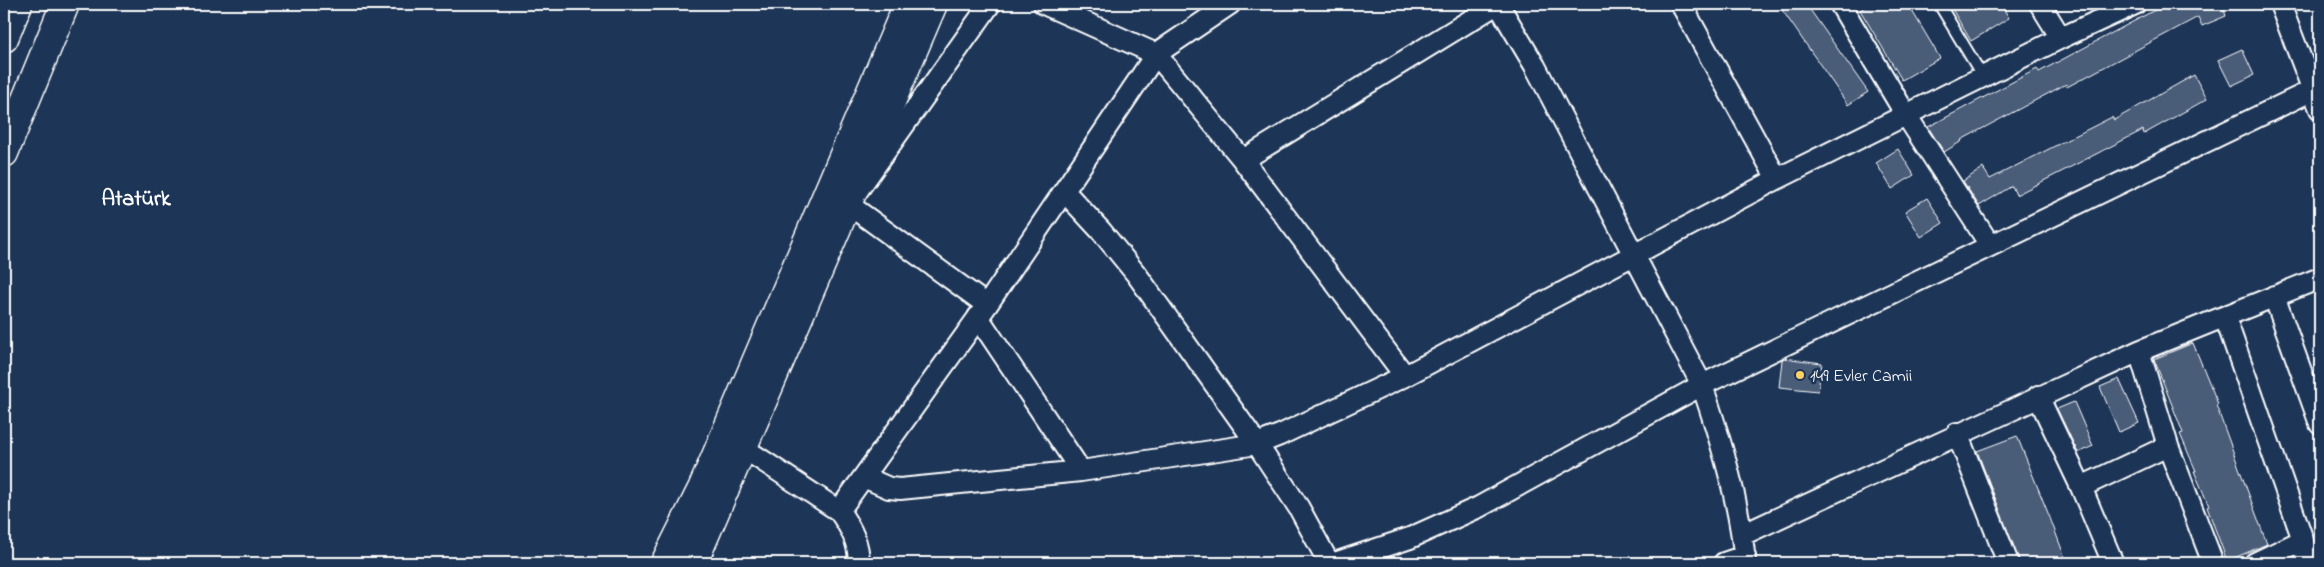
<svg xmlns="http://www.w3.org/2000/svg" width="2324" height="567" font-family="'Indie Flower',sans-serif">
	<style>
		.building { fill: #4a5d79; stroke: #fff }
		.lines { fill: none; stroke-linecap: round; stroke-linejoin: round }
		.lane-casing { stroke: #fff; stroke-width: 14 }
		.street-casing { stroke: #fff; stroke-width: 24 }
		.secondary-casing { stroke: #fff; stroke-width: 31 }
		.highway-casing { stroke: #fff; stroke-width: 31 }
		.lane { stroke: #1d3557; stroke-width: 10 }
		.street { stroke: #1d3557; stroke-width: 20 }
		.secondary { stroke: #1d3557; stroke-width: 28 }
		.highway { stroke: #1d3557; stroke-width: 28 }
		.poi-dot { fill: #ffd166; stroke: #1d3557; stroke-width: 2 }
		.labels { text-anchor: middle; stroke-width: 5; stroke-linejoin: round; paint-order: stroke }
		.poi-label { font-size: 18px; fill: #fff; stroke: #1d3557; text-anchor: start }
		.district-label { font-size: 22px; font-weight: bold; fill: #fff; stroke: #1d3557 }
	</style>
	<rect width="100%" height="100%" fill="#1d3557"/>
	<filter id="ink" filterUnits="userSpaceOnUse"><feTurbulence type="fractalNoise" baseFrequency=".02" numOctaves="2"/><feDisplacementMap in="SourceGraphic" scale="10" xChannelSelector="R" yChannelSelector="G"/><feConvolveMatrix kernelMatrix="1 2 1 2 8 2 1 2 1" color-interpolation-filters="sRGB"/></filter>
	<g filter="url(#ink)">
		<path class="building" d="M1778,4H1806L1868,92L1848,105Z
			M1870,4H1908L1940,58L1902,80L1860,10Z
			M1949,4H2001L2009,18L1971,41Z
			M2166,4H2222L2226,16L2202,26L2198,17L2067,87L2066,84L1961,140L1962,141L1944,152L1928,127L2037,69L2039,72Z
			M2242,49L2254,75L2231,86L2218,60Z
			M2194,75L2207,99L2144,134L2143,130L2016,195L2012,186L1979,206L1963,181L1983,168L1990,179L2112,117L2114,120Z
			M1898,149L1914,175L1892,189L1876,163Z
			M1927,198L1943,223L1921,237L1905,211Z
			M2193,343L2218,404L2216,405L2267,544L2227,561L2207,507L2209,506L2194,471H2196L2180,434L2183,433L2154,359Z
			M1784,358L1822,363L1818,391L1779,387L1782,360Z
			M2119,379L2139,423L2119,432L2100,387Z
			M2074,402L2093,446L2078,453L2057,409Z
			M2017,436L2050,518L2067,563H2020L1977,451Z"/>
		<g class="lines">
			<defs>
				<path id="lane" d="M1939,4L1983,77"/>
				<path id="street" d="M1044,4L1156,54L1064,191L1102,232L1137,275L1257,444L1299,508L1329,563
					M1230,4L1156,54L1243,160L1497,4
					M1498,4L1535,66L1702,385C1721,441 1740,504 1745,563
					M1681,4L1777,179
					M1840,4L1906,115L1990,245
					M2040,4L2061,38
					M2280,4L2320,109
					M1243,160L1405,376
					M2274,296L2320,424
					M987,305L848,204L990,4
					M978,317L1081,471
					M2225,317L2303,540L2308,563
					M2139,351L2168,446
					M2038,396L2081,487
					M1957,433L2008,563
					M742,447L839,511C851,528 859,543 859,563
					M864,477L889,488L900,489L1081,471L1257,444L1280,435L1405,376L1777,179L2061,38L2135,4
					M839,511L987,305L1064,191
					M1742,535L2139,351L2320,278
					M1335,563L1410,538L1479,507L1702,385L2313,90
					M1724,563L1745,556
					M2113,563L2081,487L2168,446L2213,563
					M2255,563L2303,540"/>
				<path id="secondary" d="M665,563L702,489L908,4
					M693,563L933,4"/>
				<path id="highway" d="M4,38L18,4
					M4,153L65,4"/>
			</defs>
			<use href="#lane" class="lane-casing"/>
			<use href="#street" class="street-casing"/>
			<use href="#secondary" class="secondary-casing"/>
			<use href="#highway" class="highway-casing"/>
			<use href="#lane" class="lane"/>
			<use href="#street" class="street"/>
			<use href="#secondary" class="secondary"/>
			<use href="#highway" class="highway"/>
		</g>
	</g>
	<circle class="poi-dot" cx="1800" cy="375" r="5"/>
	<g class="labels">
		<g class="poi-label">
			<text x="1810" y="381">149 Evler Camii</text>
		</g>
		<g class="district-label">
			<text x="136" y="205">Atatürk</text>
		</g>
	</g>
	<rect width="2324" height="567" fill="none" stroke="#1d3557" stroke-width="20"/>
	<rect x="10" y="10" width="2304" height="547" fill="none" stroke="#fff" stroke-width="2" filter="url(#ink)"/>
</svg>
